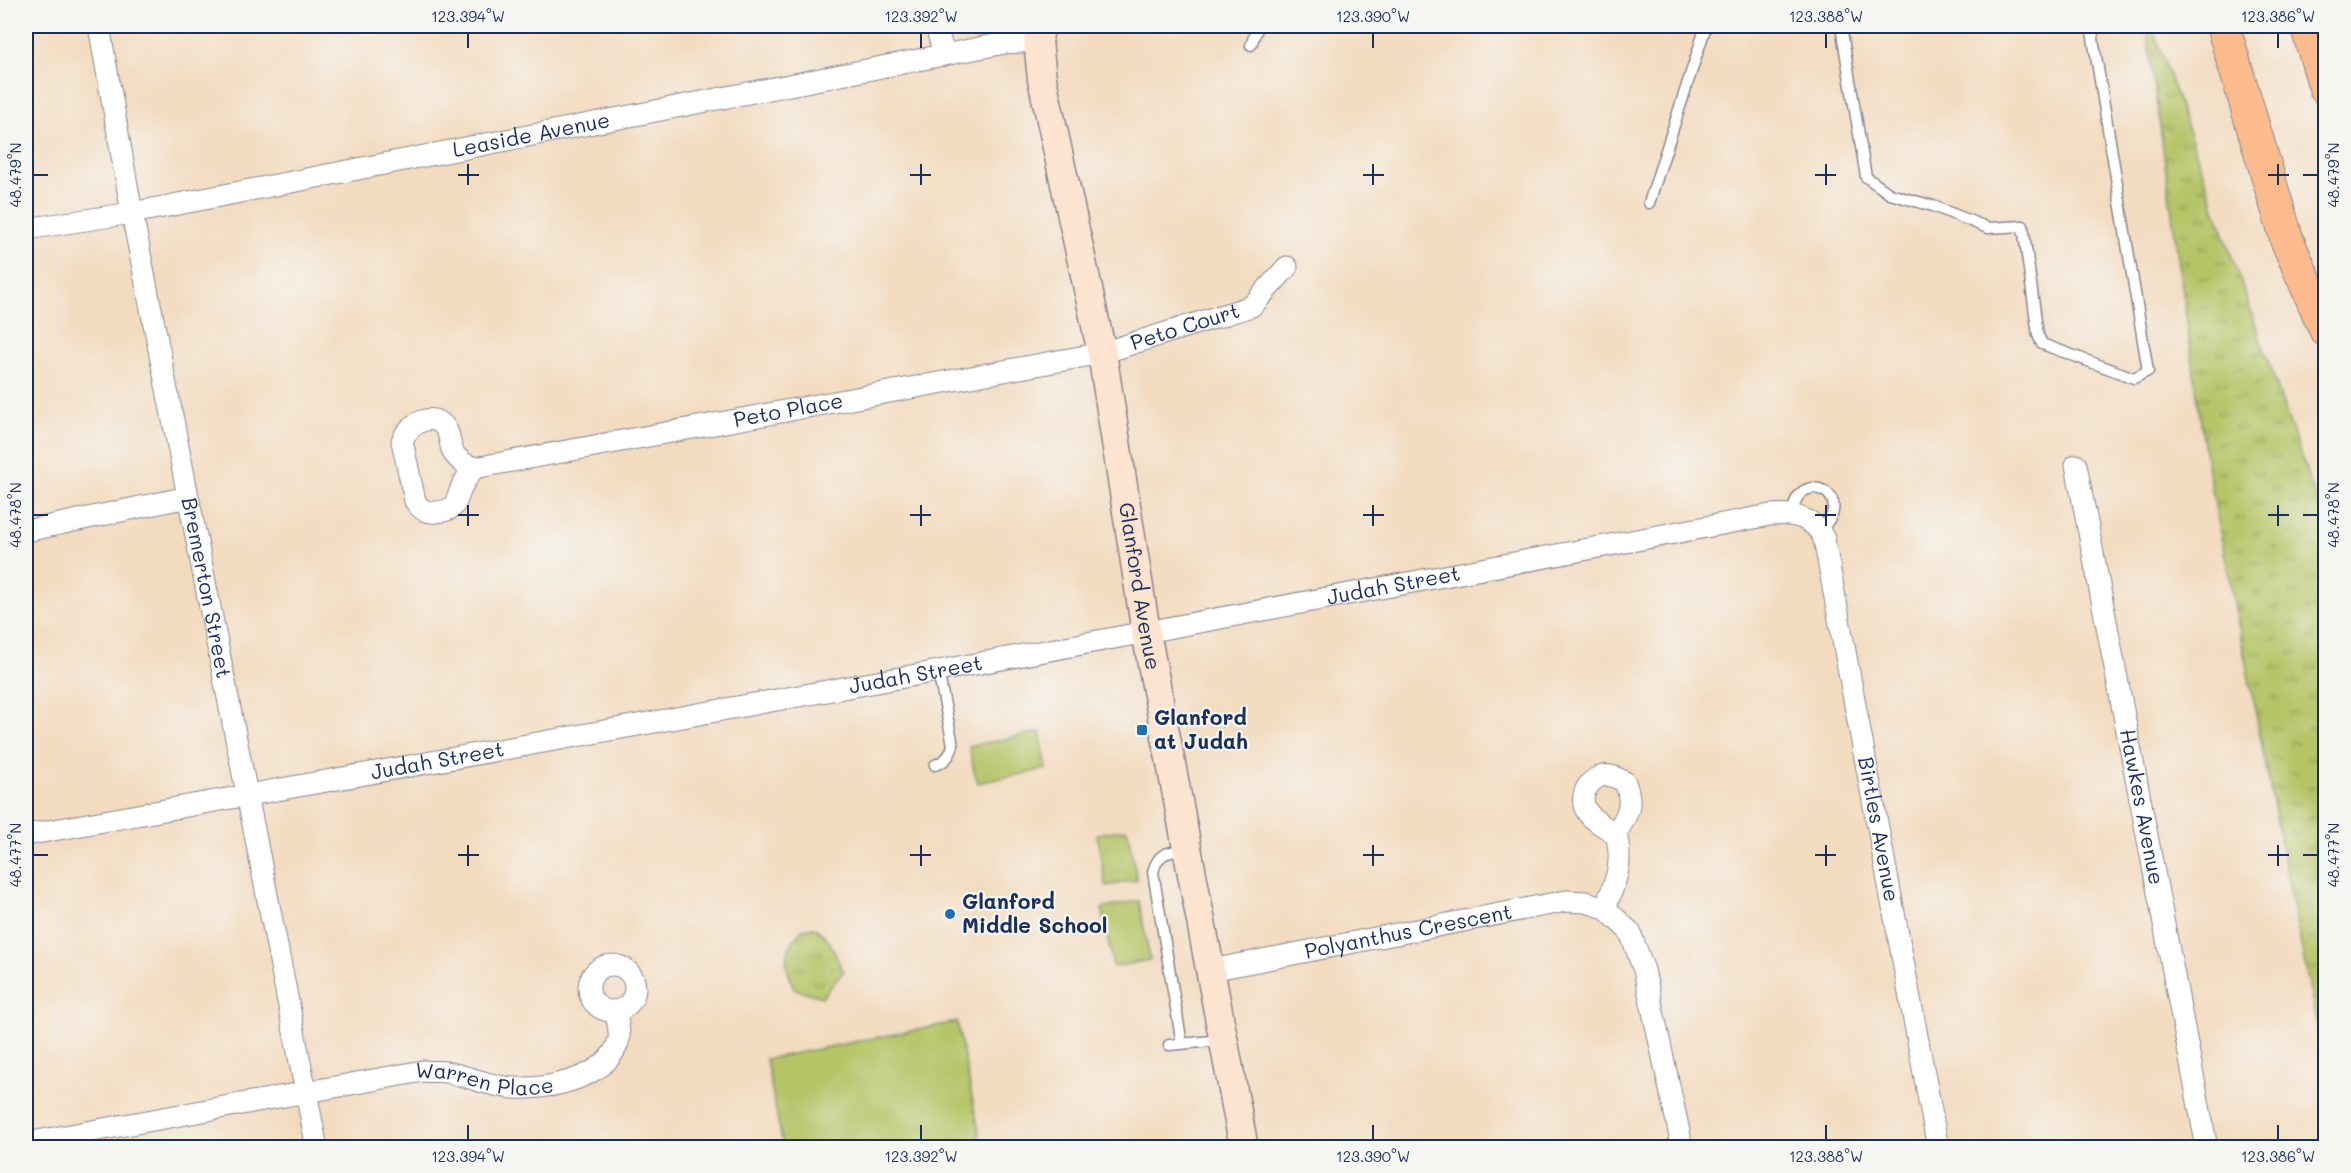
<svg xmlns="http://www.w3.org/2000/svg" width="2351" height="1173" font-family="Mali,sans-serif">
	<style>
		.green { fill: #b5c466; stroke: #687a62; stroke-width: 1.5 }
		.park { fill: url(#park-tufts); stroke: #687a62; stroke-width: 1.5 }
		.lines { fill: none; stroke-linecap: round; stroke-linejoin: round }
		.service-casing { stroke: #87858e; stroke-width: 13 }
		.minor-casing { stroke: #87858e; stroke-width: 23 }
		.secondary-casing { stroke: #87858e; stroke-width: 31 }
		.motorway-casing { stroke: #87858e; stroke-width: 35 }
		.service { stroke: #fff; stroke-width: 10 }
		.minor { stroke: #fff; stroke-width: 21 }
		.secondary { stroke: #fde4d1; stroke-width: 28 }
		.motorway { stroke: #fbbb8d; stroke-width: 33 }
		.ticks { fill: none; stroke: #1b2f5e; stroke-width: 2 }
		.poi-dot { fill: #1f6fb2; stroke: #f6f6f2; stroke-width: 2 }
		.labels { text-anchor: middle; stroke-width: 4.5; stroke-linejoin: round; paint-order: stroke }
		.street-label { font-size: 21px; fill: #1b2f5e; stroke: #f6f6f2 }
		.poi-label { font-size: 21px; font-weight: bold; fill: #1b2f5e; stroke: #f6f6f2; text-anchor: start }
		.neatline { fill: none; stroke: #1b2f5e; stroke-width: 2 }
		.ticks-label { font-size: 15px; text-anchor: middle; fill: #1b2f5e }
	</style>
	<defs>
		<pattern id="park-tufts" width="24" height="20" patternUnits="userSpaceOnUse" patternTransform="scale(1.5)"><rect width="24" height="20" fill="#b5c466"/><path d="M3 7l-1-3M5 7V3M7 7l1-3M15 17l-1-3M17 17v-4M19 17l1-3" fill="none" stroke="#92a057"/></pattern>
	</defs>
	<rect width="100%" height="100%" fill="#f6f6f2"/>
	<filter id="ink" filterUnits="userSpaceOnUse"><feTurbulence type="fractalNoise" baseFrequency=".0167" numOctaves="2"/><feDisplacementMap in="SourceGraphic" scale="12" xChannelSelector="R" yChannelSelector="G"/><feConvolveMatrix kernelMatrix="1 2 1 2 8 2 1 2 1" color-interpolation-filters="sRGB"/></filter>
	<filter id="wash" filterUnits="userSpaceOnUse"><feTurbulence type="fractalNoise" baseFrequency=".008" numOctaves="4" result="noise"/><feDisplacementMap in="SourceGraphic" scale="24" xChannelSelector="R" yChannelSelector="G"/><feGaussianBlur stdDeviation="1.35" result="paint"/><feColorMatrix in="noise" values="0 0 0 0 0 0 0 0 0 0 0 0 0 0 0 0 0 1.4 0 .05"/><feComposite in="paint" operator="in"/></filter>
	<g filter="url(#wash)">
		<rect width="100%" height="100%" fill="#f3dbbf"/>
		<path class="green" d="M1040,732L1047,769L978,783L974,771L969,746Z
			M1127,829L1137,880L1106,886L1097,834Z
			M1139,901L1150,960L1113,967L1102,908Z
			M957,1022L982,1147H783L766,1059Z"/>
		<path class="park" d="M2146,26H2152L2325,525V1068L2206,459Z
			M813,927C837,942 830,951 844,971L822,997L794,989C784,960 781,956 801,930Z"/>
	</g>
	<g filter="url(#ink)">
		<g class="lines">
			<defs>
				<path id="service" d="M1841,26L1866,177L1890,194L1933,206L1988,228L2023,226L2038,335L2042,344L2134,378L2148,371L2091,26
					M1251,45L1258,26
					M1649,203L1706,26
					M1792,514C1794,507 1795,498 1801,493C1815,481 1837,493 1833,511C1832,518 1825,525 1820,531
					M935,765C946,761 950,756 953,745L938,671
					M1182,1044L1153,872C1158,852 1168,852 1187,849
					M1169,1045L1223,1040"/>
				<g id="minor">
					<path id="s1" d="M99,26L132,213L317,1148"/>
					<path d="M936,26L944,55"/>
					<path id="s2" d="M26,229L132,213L1005,43L1038,41"/>
					<path id="s3" d="M2076,465L2207,1148"/>
					<path id="s4" d="M474,468C470,474 466,479 463,484C455,500 459,511 435,512C426,513 420,509 415,501L402,441C408,424 434,409 446,429C451,436 449,448 455,455C460,462 467,465 474,468L1102,353L1252,306L1287,267"/>
					<path d="M26,531L188,497"/>
					<path id="s5" d="M26,835L938,671L1770,515C1793,513 1814,517 1824,539L1938,1148"/>
					<path d="M1605,908C1616,880 1624,864 1616,834C1628,813 1634,806 1625,782C1621,780 1616,777 1611,776C1593,772 1577,794 1586,810C1592,821 1606,827 1616,834"/>
					<circle cx="612" cy="988" r="23"/>
					<path id="s6" d="M1211,970L1566,901L1586,902L1605,908L1630,932L1644,970L1680,1136L1678,1148"/>
					<path id="s7" d="M26,1143L423,1071C431,1072 439,1071 446,1072C469,1076 490,1087 514,1088C548,1090 610,1078 619,1039C620,1031 617,1020 616,1012"/>
				</g>
				<g id="secondary">
					<path id="s8" d="M1040,26L1038,41L1042,79L1102,353L1146,632L1244,1148"/>
				</g>
				<path id="motorway" d="M2223,26L2287,240L2326,330
					M2307,26L2326,89"/>
			</defs>
			<use href="#service" class="service-casing"/>
			<use href="#minor" class="minor-casing"/>
			<use href="#secondary" class="secondary-casing"/>
			<use href="#motorway" class="motorway-casing"/>
			<use href="#service" class="service"/>
			<use href="#minor" class="minor"/>
			<use href="#secondary" class="secondary"/>
			<use href="#motorway" class="motorway"/>
		</g>
	</g>
	<path class="ticks" d="M468,33V48M921,33V48M1373,33V48M1826,33V48M2278,33V48M468,164V185M921,164V185M1373,164V185M1826,164V185M2278,164V185M33,175H48M458,175H479M910,175H931M1363,175H1384M1815,175H1836M2268,175H2289M2303,175H2318M468,505V526M921,505V526M1373,505V526M1826,505V526M2278,505V526M33,515H48M458,515H479M910,515H931M1363,515H1384M1815,515H1836M2268,515H2289M2303,515H2318M468,845V866M921,845V866M1373,845V866M1826,845V866M2278,845V866M33,855H48M458,855H479M910,855H931M1363,855H1384M1815,855H1836M2268,855H2289M2303,855H2318M468,1125V1140M921,1125V1140M1373,1125V1140M1826,1125V1140M2278,1125V1140"/>
	<g class="poi-dot">
		<rect x="1136" y="724" width="12" height="12" rx="3"/>
		<circle cx="950" cy="914" r="6"/>
	</g>
	<g class="labels">
		<g class="street-label">
			<text dy="7" stroke="none"><textPath href="#s2" startOffset="514">Leaside Avenue</textPath></text>
			<text dy="7" stroke="none"><textPath href="#s4" startOffset="982">Peto Court</textPath></text>
			<text dy="7" stroke="none"><textPath href="#s4" startOffset="576">Peto Place</textPath></text>
			<text dy="7" stroke="none"><textPath href="#s8" startOffset="570">Glanford Avenue</textPath></text>
			<text dy="7" stroke="none"><textPath href="#s5" startOffset="1390">Judah Street</textPath></text>
			<text dy="7" stroke="none"><textPath href="#s1" startOffset="572">Bremerton Street</textPath></text>
			<text dy="7" stroke="none"><textPath href="#s5" startOffset="904">Judah Street</textPath></text>
			<text dy="7" stroke="none"><textPath href="#s5" startOffset="418">Judah Street</textPath></text>
			<text dy="7" stroke="none"><textPath href="#s3" startOffset="348">Hawkes Avenue</textPath></text>
			<text dy="7" stroke="none"><textPath href="#s5" startOffset="2132">Birtles Avenue</textPath></text>
			<text dy="7" stroke="none"><textPath href="#s6" startOffset="201">Polyanthus Crescent</textPath></text>
			<text dy="7" stroke="none"><textPath href="#s7" startOffset="466">Warren Place</textPath></text>
		</g>
		<g class="poi-label">
			<text x="1154" y="725">Glanford<tspan x="1154" dy="24">at Judah</tspan></text>
			<text x="962" y="909">Glanford<tspan x="962" dy="24">Middle School</tspan></text>
		</g>
	</g>
	<rect width="2351" height="1173" fill="none" stroke="#f6f6f2" stroke-width="66"/>
	<rect x="33" y="33" width="2285" height="1107" class="neatline"/>
	<g class="ticks-label">
		<text x="468" y="22">123.394°W</text>
		<text x="921" y="22">123.392°W</text>
		<text x="1373" y="22">123.390°W</text>
		<text x="1826" y="22">123.388°W</text>
		<text x="2278" y="22">123.386°W</text>
		<text transform="translate(16 175) rotate(-90)" y="5">48.479°N</text>
		<text transform="translate(2334 175) rotate(-90)" y="5">48.479°N</text>
		<text transform="translate(16 515) rotate(-90)" y="5">48.478°N</text>
		<text transform="translate(2334 515) rotate(-90)" y="5">48.478°N</text>
		<text transform="translate(16 855) rotate(-90)" y="5">48.477°N</text>
		<text transform="translate(2334 855) rotate(-90)" y="5">48.477°N</text>
		<text x="468" y="1162">123.394°W</text>
		<text x="921" y="1162">123.392°W</text>
		<text x="1373" y="1162">123.390°W</text>
		<text x="1826" y="1162">123.388°W</text>
		<text x="2278" y="1162">123.386°W</text>
	</g>
</svg>
